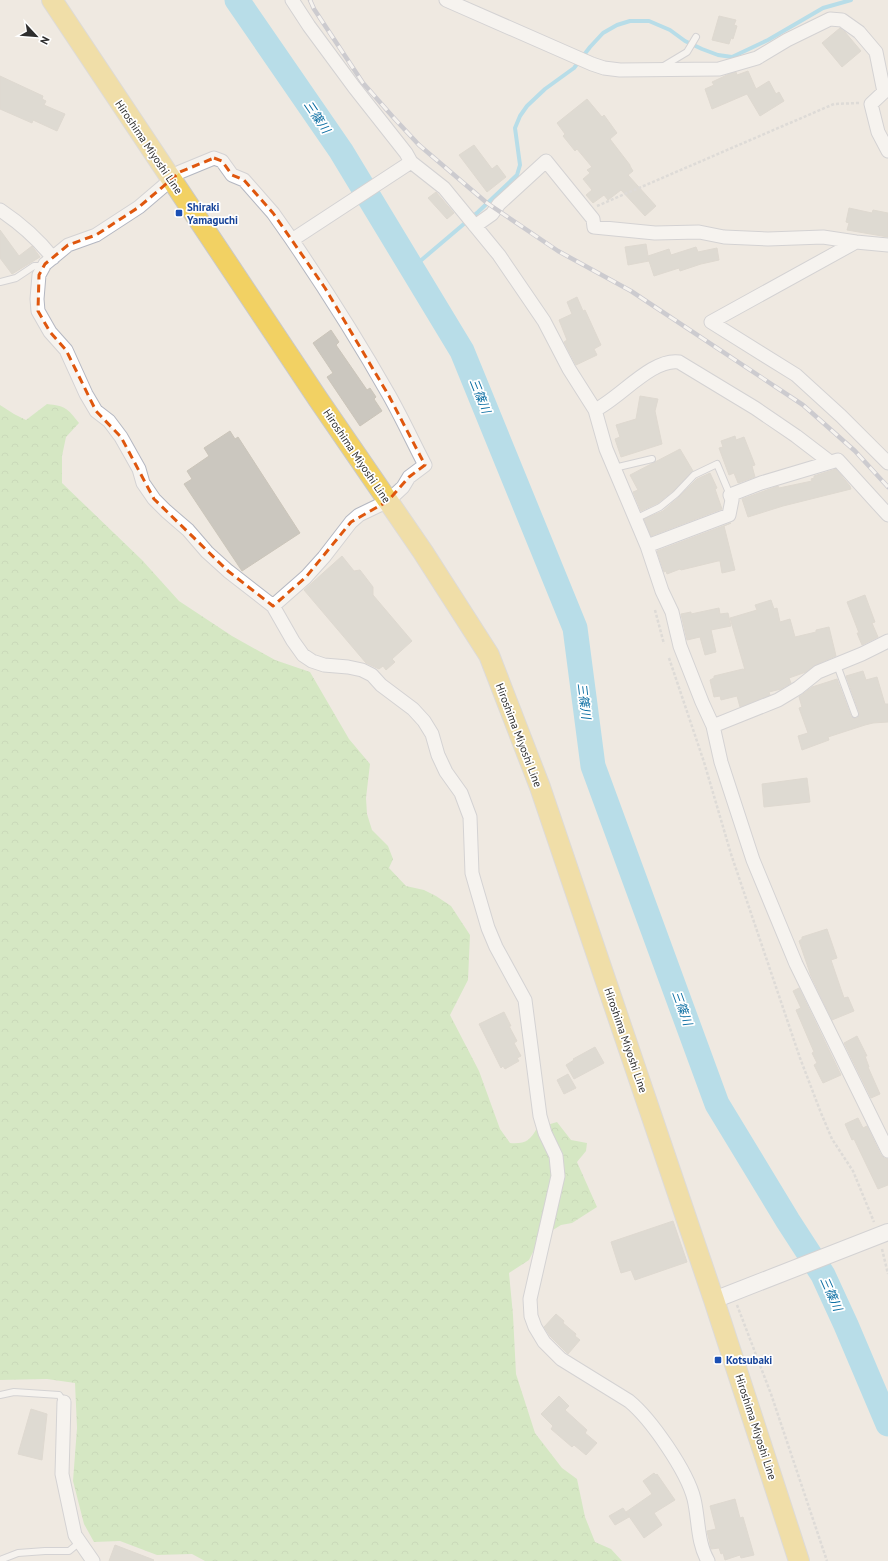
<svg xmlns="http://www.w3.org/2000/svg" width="888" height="1561" font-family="'PT Sans','Noto Sans JP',sans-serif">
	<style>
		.forest { fill: url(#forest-crowns) }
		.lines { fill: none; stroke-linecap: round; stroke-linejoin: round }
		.stream { stroke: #75cff0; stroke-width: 4 }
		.river { stroke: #75cff0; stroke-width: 25 }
		.building { fill: #cbc7bf; stroke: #cbc5ba }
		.service-casing { stroke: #b4b7c1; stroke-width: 8 }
		.minor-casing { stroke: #b4b7c1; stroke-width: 15 }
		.tertiary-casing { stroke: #b4b7c1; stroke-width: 18 }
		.primary-casing { stroke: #c9c9c9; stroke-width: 22 }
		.path { stroke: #c9c9c9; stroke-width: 2.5; stroke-dasharray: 3 2; stroke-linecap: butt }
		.service { stroke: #fff; stroke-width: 6 }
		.minor { stroke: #fff; stroke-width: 13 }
		.tertiary { stroke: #fff; stroke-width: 16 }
		.primary { stroke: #f2d163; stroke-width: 20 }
		.rail-casing { stroke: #a3a6b8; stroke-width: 4.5 }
		.rail { stroke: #fff; stroke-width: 3; stroke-dasharray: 9; stroke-linecap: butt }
		.marked { fill: none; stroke: #df570e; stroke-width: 3; stroke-dasharray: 8 5; stroke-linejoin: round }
		.transit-dot { fill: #1a4fb4; stroke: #fff; stroke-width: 1.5 }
		.labels { text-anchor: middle; stroke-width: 3.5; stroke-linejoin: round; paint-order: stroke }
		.street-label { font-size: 11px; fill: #2e2e2e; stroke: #fff }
		.transit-label { font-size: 11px; font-weight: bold; fill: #164399; stroke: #fff; text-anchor: start }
		.water-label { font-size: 12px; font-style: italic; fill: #0d6fa3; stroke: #fff }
	</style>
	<defs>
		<pattern id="forest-crowns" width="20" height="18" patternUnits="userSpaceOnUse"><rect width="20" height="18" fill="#b6e59e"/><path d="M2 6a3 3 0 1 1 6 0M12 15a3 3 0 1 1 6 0" fill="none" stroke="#9dc588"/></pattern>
	</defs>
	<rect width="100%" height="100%" fill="#efe9e1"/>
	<path class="forest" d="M47,404C66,406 67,408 79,423L66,437L62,456V483L142,560L179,601L232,636L275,660L310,672L349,739L370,764L366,798L367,814L372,830L388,846L393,859L389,868L406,886L424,890L436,896L451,906L470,935L468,980L450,1015L479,1071L500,1129L510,1143C525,1144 530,1141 537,1128L557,1122L571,1140L587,1143L586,1151L577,1162L597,1207L572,1223L561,1225L540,1238L529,1260L509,1273L513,1315L516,1374L535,1433L562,1468L577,1479L585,1517L595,1542L611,1549L622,1561H205L192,1554L157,1555L120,1541L94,1542L84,1524L73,1481L77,1428L75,1383L47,1379L0,1380V405L14,414L26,420Z"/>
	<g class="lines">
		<path class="stream" d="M412,268L478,212L517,175L520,165L515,128L520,116L527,106L545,89L574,68L590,47L603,33L617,25L630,21H649L670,30L685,41L702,49L718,55L732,57L768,40L823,8L851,0"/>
		<path class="river" d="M237,0L341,151L462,351L575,628L593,766L717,1104L788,1221L823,1275L846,1325L888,1424"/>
	</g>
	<path class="building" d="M719,16L736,20L734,25L737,26L733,39L731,38L729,44L712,40Z
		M840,28L845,32L861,51L842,67L822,43Z
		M748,71L756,89L769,81L776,94L779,92L784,101L760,116L747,94L712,109L705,89L714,85L712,82L729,74L736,72L737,75Z
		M0,76L43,96L42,99L46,101L44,105L65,114L57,131L33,120L32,123L0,109Z
		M587,99L602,117L604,115L617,133L610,139L630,165V166L633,171L628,175L656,206L645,216L621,190L608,200L604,195L593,203L586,195L592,190L583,179L590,173L587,170L592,167L577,149L575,151L563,136L565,134L557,123Z
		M474,145L492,169L497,165L506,177L487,192L459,155Z
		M436,192L454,213L447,219L428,198Z
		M849,208L872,213L873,210L888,213V237L847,230L849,223L846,222Z
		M0,230L19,256L32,246L40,257L12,274L0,258Z
		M646,244L648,256L669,249L671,255L696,247L698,252L717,248L719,260L701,264L680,271L679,268L654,276L648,258L649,261L628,265L625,247Z
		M577,297L583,311L585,310L601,345L594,349L597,355L576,365L564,342L567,340L559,320L572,314L567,302Z
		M331,330L339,342L336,345L367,390L370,388L376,397L374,399L382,411L360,426L327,377L333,373L313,343Z
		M640,396L658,399L655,411L662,444L621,457L615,439L620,437L616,425L636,419Z
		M230,431L235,439L238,437L300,533L242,571L184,484L192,479L187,471L209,456L204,448Z
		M735,436L736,440L744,437L755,465L752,466L755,477L738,483L734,473L729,475L719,448L723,447L721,441Z
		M680,449L693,471L673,491L658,503L641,511L633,492L638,490L630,475Z
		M836,469L850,486L851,489L783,506L748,517L742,499L778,486L779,488L812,481L811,479L814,478V476Z
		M710,473L717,488L715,489L722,509L651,536L644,519L663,511L679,497L697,479Z
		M731,523L724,526L735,570L722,573L720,561H718L681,570L680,569L667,574L666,571L664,572L657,551Z
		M342,556L354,571L360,570L373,587V595L412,641L392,659L395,662L386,670L383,666L379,669L366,663L304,590Z
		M865,595L875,622L872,623L878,637L862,645L857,633H859L847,602Z
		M771,600L774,609L777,608L780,622L790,619L795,637L816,632V630L829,627L836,656L815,665L806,672L789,678L791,683L781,689L769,692L770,695L740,707L737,696L721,700L720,696L714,697L710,680L714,678V676L743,669L745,670L730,618L757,610L755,605Z
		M719,608L720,614L728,613L731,626L711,630L716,652L705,655L700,637L687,640L681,614L691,612V614Z
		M863,671L866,680L877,677L885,704H888V722L873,723L865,725L828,737L829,740L802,750L798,736L808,733L799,708L802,707L799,697L812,687L837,679L851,716L854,718H857L859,715V712L846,676Z
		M807,778L810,802L764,807L762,784Z
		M827,929L837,958L831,960L844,998L848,997L854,1011L832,1020L811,976L799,941L802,939V937Z
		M799,988L841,1075L823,1083L814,1065L817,1063L812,1053L814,1052L796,1010L801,1008L793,991Z
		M504,1012L511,1026H509L517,1041L514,1043L521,1056L517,1058L519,1061L505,1069L503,1066L501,1068L479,1024Z
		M857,1036L867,1056H865L869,1067H868L880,1094L871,1098L844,1043Z
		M595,1047L604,1063L574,1079L566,1065L574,1060L573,1059Z
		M568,1074L576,1088L564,1094L557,1080Z
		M858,1118L863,1128L867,1126L881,1155L884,1158L888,1159V1185L878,1189L854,1139L852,1140L845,1124Z
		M673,1221L687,1262L635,1280L631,1270L621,1273L611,1242Z
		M556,1314L564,1321L563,1323L576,1334L575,1336L580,1340L568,1354L550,1336L544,1327Z
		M559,1396L569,1406L565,1410L587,1430L585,1433L597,1443L586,1455L574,1445L572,1447L551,1429L553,1426L541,1414Z
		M31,1409L47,1414L42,1460L18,1454Z
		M654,1473L656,1475L657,1474L675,1500L654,1513L662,1525L644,1538L626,1512L652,1494L643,1481Z
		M735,1499L740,1518L743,1517L754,1555L741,1558L740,1555L725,1560L723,1553L721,1554L719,1548L711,1549L710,1544L707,1531L716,1529L710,1506Z
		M623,1508L629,1517L615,1525L609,1516Z
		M115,1545L154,1560L153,1561H109Z"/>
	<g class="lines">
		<defs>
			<path id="service" d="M662,67L687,52L696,37
				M0,282L16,278L34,266H44
				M614,468L652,459
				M635,519L660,507L676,494L694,475L717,464L730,495
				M837,665L855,714
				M0,1395L14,1392L59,1395L64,1402
				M0,1560L18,1553L45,1551H69L80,1542"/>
			<path id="minor" d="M292,0L309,26L354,87L406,153L411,162L444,188L499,255L544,321L569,369L595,410L606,449L647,546L662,591L672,612L680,646L702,702L713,726L721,762L753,860L796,964L888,1151
				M446,0L592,64L604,68L620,70L719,69L757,58L787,40L830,19L842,20L859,32L876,52L884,92
				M888,88L871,104L878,132L888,151
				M411,162L292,240L273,213L244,180L232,175L222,161L214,158L180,172L139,207L96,235L68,245L45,264L39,275L37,299L38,311L50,332L66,350L86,394L96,411L109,421L121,437L139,469L143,483L154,499L166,511L188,530L207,552L228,571L273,606L293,641L303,655L312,661L324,665L348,667L362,670L372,675L381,685L413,709L424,721L432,734L438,755L446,772L461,793L470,817L472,873L476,887L488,928L496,947L525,1000L540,1116L545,1133L556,1156L558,1176L530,1299L531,1316L535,1327L544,1342L561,1359L629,1401C651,1419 687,1471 694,1499C699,1520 697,1542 708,1561
				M0,210C21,224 37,238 53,258
				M475,226L492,214L499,204L546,161L593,219L594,227L655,233L699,232L724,237L768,239L823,237L856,242L888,245
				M856,242L711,322L796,375L841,416L888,463
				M595,410C620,398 652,358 679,362L755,408L796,436L830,462
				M647,546L729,515L732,500L730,495L761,483L838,460L888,515
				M273,606L306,577L324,557L351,522L359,515L388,501L403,487L409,477L425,465C413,442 402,418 389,395C359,342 326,290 292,240
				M713,726L778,700L798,688L818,672L862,654L888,641
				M64,1402L62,1474L75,1535L93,1561"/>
			<path id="tertiary" d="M714,1300L888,1232"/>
			<path id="primary" d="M52,0L318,399L423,552L489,655L540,787L714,1300L799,1561"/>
		</defs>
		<use href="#service" class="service-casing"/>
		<use href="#minor" class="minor-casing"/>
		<use href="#tertiary" class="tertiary-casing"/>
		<use href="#primary" class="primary-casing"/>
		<path class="path" d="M597,206L834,104L859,103
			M655,610L664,644
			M669,658L704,762L731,854L800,1058L821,1113L832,1139L853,1171L874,1222
			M882,1249L888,1274
			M737,1305L771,1394L827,1561"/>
		<use href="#service" class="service"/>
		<use href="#minor" class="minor"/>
		<use href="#tertiary" class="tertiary"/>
		<use href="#primary" class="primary"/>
		<defs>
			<path id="rail" d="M310,0L314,9L363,83L393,117L419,145L487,203L558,251L631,291L803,405L855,451L888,487"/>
		</defs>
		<use href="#rail" class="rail-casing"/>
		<use href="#rail" class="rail"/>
	</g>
	<path d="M0 0H888V1561H0ZM214,158L222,161L232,175L244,180L273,213L325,288L389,396L425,465L409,477L388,501L351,522L306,577L273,606L228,571L154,499L121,437L96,411L66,350L50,332L38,311L39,275L45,264L68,245L96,235L139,207L180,172Z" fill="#efe9e1" fill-opacity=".55" fill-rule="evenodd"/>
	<path class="marked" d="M214,158L222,161L232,175L244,180L273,213L325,288L389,396L425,465L409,477L388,501L351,522L306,577L273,606L228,571L154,499L121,437L96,411L66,350L50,332L38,311L39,275L45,264L68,245L96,235L139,207L180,172Z"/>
	<g class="transit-dot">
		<rect x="175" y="209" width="8" height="8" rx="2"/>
		<rect x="714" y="1356" width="8" height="8" rx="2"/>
	</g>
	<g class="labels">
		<g class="street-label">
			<text transform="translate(149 147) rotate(56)" y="4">Hiroshima Miyoshi Line</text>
			<text transform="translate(357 456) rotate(56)" y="4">Hiroshima Miyoshi Line</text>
			<text transform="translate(519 735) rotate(69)" y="4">Hiroshima Miyoshi Line</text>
			<text transform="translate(626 1040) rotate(71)" y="4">Hiroshima Miyoshi Line</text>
			<text transform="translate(756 1427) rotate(72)" y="4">Hiroshima Miyoshi Line</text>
		</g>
		<g class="transit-label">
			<text x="187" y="211">Shiraki<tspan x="187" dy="13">Yamaguchi</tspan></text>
			<text x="726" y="1364">Kotsubaki</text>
		</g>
		<g class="water-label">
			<text transform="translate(317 117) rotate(56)" y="4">三篠川</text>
			<text transform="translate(480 396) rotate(68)" y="4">三篠川</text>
			<text transform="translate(584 701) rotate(83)" y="4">三篠川</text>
			<text transform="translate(682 1008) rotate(70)" y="4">三篠川</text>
			<text transform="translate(831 1294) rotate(66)" y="4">三篠川</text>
		</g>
	</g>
	<g transform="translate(36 36) rotate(116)" stroke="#ffffff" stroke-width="3" paint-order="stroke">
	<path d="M0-3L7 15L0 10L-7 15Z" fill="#2e2e2e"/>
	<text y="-6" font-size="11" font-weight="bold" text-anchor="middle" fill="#2e2e2e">N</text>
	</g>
</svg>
